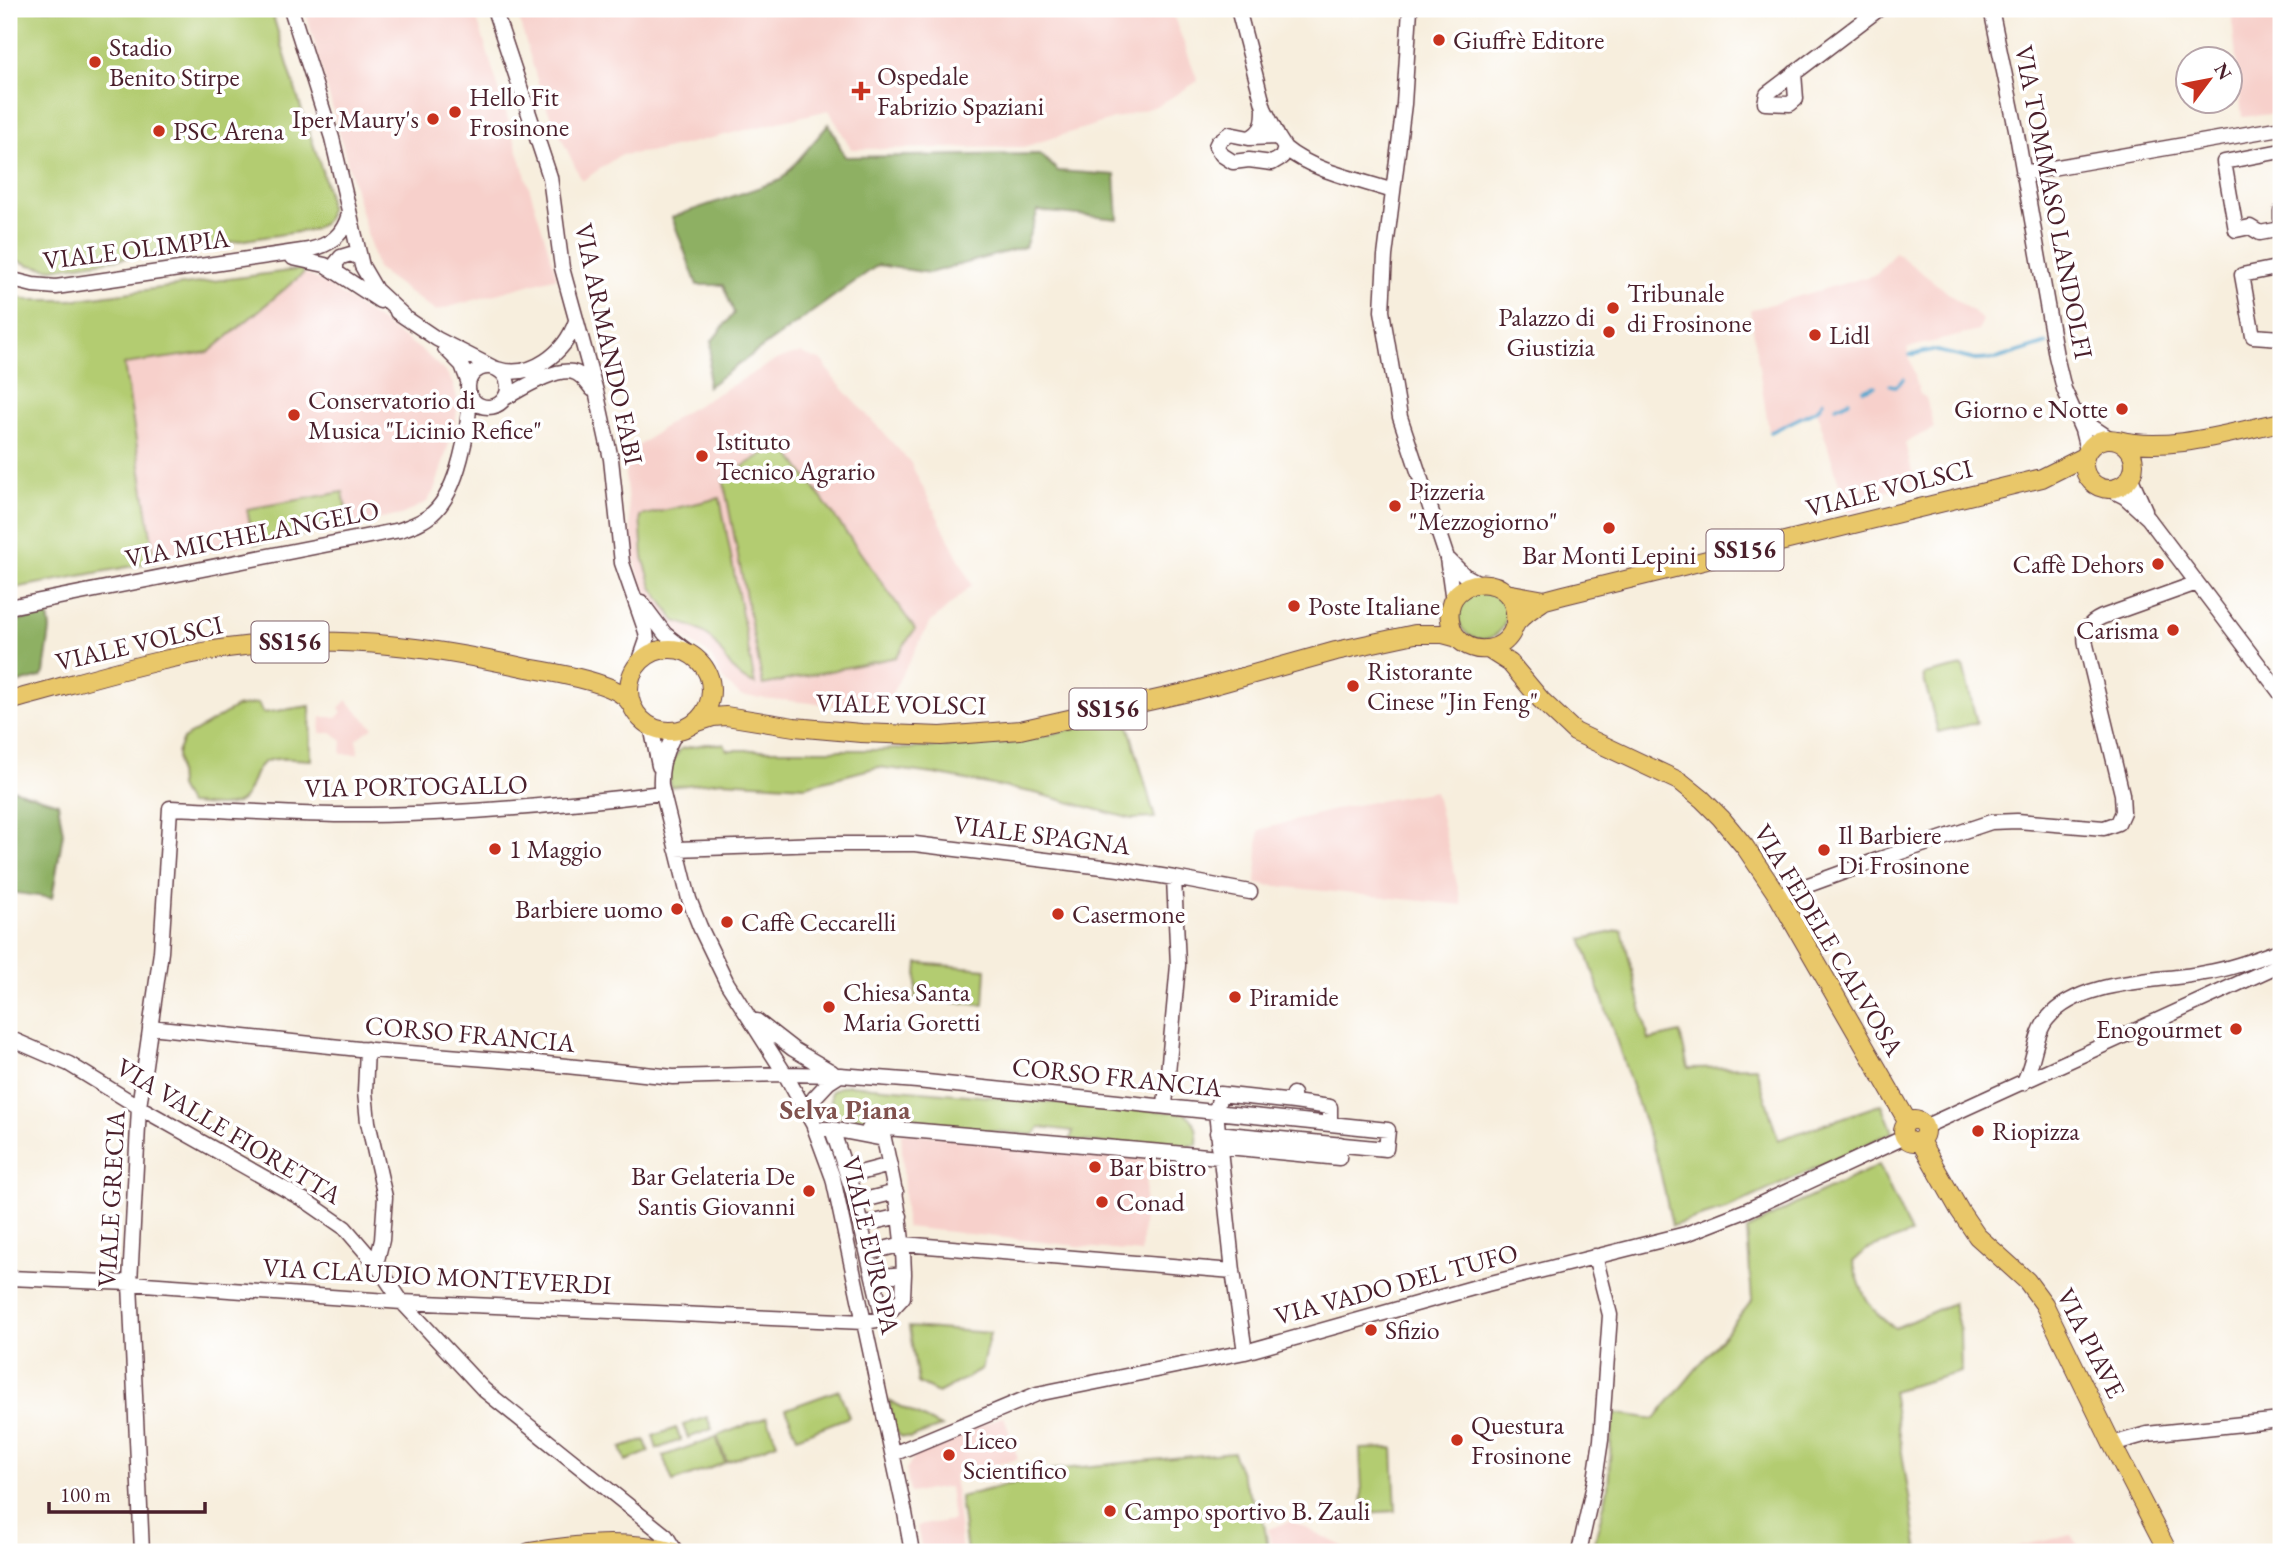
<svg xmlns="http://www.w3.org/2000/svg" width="2290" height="1561" font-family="'EB Garamond',serif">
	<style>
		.built { fill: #f7d0cb }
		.green { fill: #b3cc71; stroke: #7e764e; stroke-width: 2 }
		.forest { fill: #8eb063; stroke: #6c6847; stroke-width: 2 }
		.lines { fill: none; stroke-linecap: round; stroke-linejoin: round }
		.stream { stroke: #53a5ce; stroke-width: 3.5 }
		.minor-casing { stroke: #643e46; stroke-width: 17 }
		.major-casing { stroke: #643e46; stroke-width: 20 }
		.minor { stroke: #fff; stroke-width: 14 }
		.major { stroke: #e9c769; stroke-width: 18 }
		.poi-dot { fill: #c8321e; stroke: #fff; stroke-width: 2.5 }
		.labels { text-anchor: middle; stroke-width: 7; stroke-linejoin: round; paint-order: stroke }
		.shield { fill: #fff; stroke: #80626b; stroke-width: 2 }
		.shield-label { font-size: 24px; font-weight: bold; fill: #4a1f2b }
		.poi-label { font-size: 26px; fill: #4a1f2b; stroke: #fff; text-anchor: start }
		.street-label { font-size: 26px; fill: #4a1f2b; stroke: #fff }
		.neighbourhood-label { font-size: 28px; font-weight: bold; fill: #81524e; stroke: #fff }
	</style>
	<rect width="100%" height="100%" fill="#fff"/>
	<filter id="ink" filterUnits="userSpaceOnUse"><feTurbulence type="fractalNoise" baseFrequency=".0143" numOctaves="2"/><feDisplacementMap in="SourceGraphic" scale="14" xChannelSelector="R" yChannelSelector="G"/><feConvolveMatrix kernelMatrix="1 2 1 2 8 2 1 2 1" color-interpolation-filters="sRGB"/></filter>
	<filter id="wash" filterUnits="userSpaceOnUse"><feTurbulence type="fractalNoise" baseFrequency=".00686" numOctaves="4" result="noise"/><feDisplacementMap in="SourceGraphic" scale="28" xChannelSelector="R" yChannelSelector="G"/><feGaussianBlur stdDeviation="1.57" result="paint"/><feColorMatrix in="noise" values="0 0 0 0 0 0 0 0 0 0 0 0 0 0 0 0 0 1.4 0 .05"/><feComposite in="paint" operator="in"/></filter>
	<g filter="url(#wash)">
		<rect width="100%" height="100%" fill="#f7eedd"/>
		<path class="built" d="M305,9H474L557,277L435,311L377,269Z
			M516,9H1171L1198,81L1159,105L1023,147L851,149L829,110L657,151L620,155L582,181L543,100Z
			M2231,9H2281V113L2242,117Z
			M1895,252L1983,320L1978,331L1907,348L1920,394L1926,398L1934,428L1905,443L1917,492L1899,487L1868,496L1861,510L1848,513L1816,408L1769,432L1750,310L1877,274Z
			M304,273L323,282L424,352L448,375L453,384L458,401L456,420L435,489L427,502L401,515L155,562L124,364L209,352Z
			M801,353L822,361L835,380L910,462L972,585L929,624L883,710L741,696L722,679L710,655L687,640L676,636L666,627L644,593L634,559L625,474L629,453L680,415L778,359Z
			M346,700L373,727L357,739L358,754H341L342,741L333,733H320L321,717H337L342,712L339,709Z
			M1435,791L1462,905L1256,884L1259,830L1345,807Z
			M901,1132L1148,1160L1141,1253L906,1227Z
			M1004,1416L1018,1459L954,1475L962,1552H922L917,1526L953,1520L949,1487L910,1493L906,1470L917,1451Z
			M1292,1521L1354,1552H1272L1268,1529Z
			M2072,1535L2083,1552H1990Z"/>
		<path class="green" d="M9,9H271C282,45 293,82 304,118C311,138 332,192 329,212C328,221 320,227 311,230L52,269L29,265L9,257Z
			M303,269L304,273L209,352L124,364L155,562L9,589V295L29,300H71Z
			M782,443L915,629L896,657L763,685L723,478Z
			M343,492L349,526L254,544L247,509Z
			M720,498L755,684C730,677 726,654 710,638C700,628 687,625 675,621L652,587L643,557L640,516Z
			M1458 615a24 24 0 1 1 48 0a24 24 0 1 1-48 0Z
			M1963,666L1977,723L1938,732L1923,675Z
			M258,703L263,713L310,706L311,760C298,760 279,756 267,761C250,767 254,795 237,803C224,809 202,804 188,804L179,787L177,753L183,739L236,707Z
			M1126,717L1155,818L1132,819L1035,793L934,774L878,767L805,786L722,781L670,787L667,767L681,749L705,744H724L727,750H880L1011,743Z
			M1622,930L1649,1040L1680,1033L1688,1068L1756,1067L1778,1140L1882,1104L1893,1132L1729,1208L1672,1226L1659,1166L1582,939Z
			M918,963L986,969L984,1005L915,999Z
			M848,1085L1185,1113C1197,1122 1198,1131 1197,1145L1157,1148L1070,1140L1073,1131L1040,1127L1034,1135L840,1116L831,1108V1092L837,1088Z
			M1879,1165L1911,1234L1866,1250L1853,1262C1861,1291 1868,1311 1895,1328L1953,1303L1960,1332L1961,1372L1892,1391L1918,1552H1592L1608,1489L1613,1413L1655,1419L1752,1301L1747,1230L1798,1203Z
			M909,1327L990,1333L981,1370L938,1393L918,1383Z
			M839,1390L849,1417L797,1437L786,1409Z
			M889,1401L941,1427L910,1438L900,1436L894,1428Z
			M707,1417L712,1429L688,1438L683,1425Z
			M767,1417L777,1443L727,1462L717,1436Z
			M676,1428L681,1440L657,1449L653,1436Z
			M716,1437L725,1463L673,1482L663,1456Z
			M645,1440L649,1452L626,1461L621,1448Z
			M1393,1448L1396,1511L1363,1513L1360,1449Z
			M1233,1452L1244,1482L1264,1524L1269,1552H967L960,1497L1010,1484H1020L1052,1470Z"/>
		<path class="forest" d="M829,124L845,157L1040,154L1058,171L1115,175L1118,219L1038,211L1025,247L929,273L878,265L707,387L712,341L734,313L723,285H697L672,217L781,180Z
			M48,614L50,630L44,673L41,677L9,686V623Z
			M9,788L58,803L63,833L52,898L9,892Z"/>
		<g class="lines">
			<path class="stream" d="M1910,355L1933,350L1975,360L1996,359L2047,343
				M1890,385L1895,386L1899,384L1903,379
				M1863,390L1875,386
				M1836,407L1849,401
				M1771,432L1818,409L1823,401"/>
		</g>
	</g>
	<g filter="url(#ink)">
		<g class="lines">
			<defs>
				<path id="minor" d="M291,9L332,138L362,266L376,290L404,316
					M494,9L550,177L562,268L597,395L611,459L622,563L646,632L647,640L639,663
					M1238,9L1264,108
					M1410,9L1404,104L1385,256L1382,311L1400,417L1447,558L1453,601
					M1991,9L2016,129L2056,356L2064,389L2082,430L2087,450
					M1794,73L1796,99L1790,104L1765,103L1767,94L1879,9
					M1229,134L1249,138L1278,137L1285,148L1282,157L1272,163L1249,160L1233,162L1222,155L1216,146L1218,142Z
					M1250,138C1263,130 1264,124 1264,108L1278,137
					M1285,148C1312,171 1360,180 1393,191
					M2281,151L2224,162L2236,230L2250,227L2260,233L2281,229
					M2023,173L2281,128
					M2281,211V219
					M293,258L325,265L380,301
					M2281,267L2242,275L2253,336L2281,338
					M336,271V263L341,257L351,254L359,258
					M9,279L33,285L56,287L309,250C330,245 343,236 349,214
					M397,312L437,339L492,367
					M445,348L462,365L468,381
					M468 387a20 20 0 1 1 40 0a20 20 0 1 1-40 0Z
					M497,369C531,380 565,353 576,321
					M505,398C521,389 558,365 576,373C583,376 587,383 592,389
					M2078,413L2085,422L2109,438
					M2130,476L2145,510
					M2109,489L2125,497L2148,518L2281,694
					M1447,558L1464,575L1479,583
					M641,602L665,634L688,652
					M9,607L400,530C411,526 424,522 433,513C458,491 470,427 469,395
					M651,726L659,766
					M677,731C666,747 660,767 661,786L689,899L700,927L727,983L785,1074L813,1124L833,1178L905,1513L912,1552
					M676,849L822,844H915L1119,869L1174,878L1178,965L1165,1105
					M1174,878L1250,892
					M1778,896L1877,860L1991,822L2017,821L2104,828L2118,823L2123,812L2122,794L2086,645C2083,630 2089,623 2102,617L2197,583
					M757,1021L793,1049L832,1072
					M150,1027L359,1049L537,1063L673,1077L785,1074L840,1075L917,1081L1388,1130L1386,1149L1217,1133
					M9,1038L69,1064L139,1107L306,1201L345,1228L376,1264L402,1302L484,1390L666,1536L676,1552
					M367,1049L365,1092L368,1122L385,1197L382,1240L376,1264
					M2023,1083C2035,1063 2034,1034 2048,1018C2080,979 2158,982 2204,973C2231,969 2256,959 2281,950
					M1294,1102L1330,1107V1124
					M813,1123L814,1098L829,1082L840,1075
					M1924,1127L2281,964
					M823,1129H832L884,1139C894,1184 903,1227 904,1274L873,1277
					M866,1135L870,1127L887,1128L1219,1157
					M1218,1146L1339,1158L1340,1144
					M848,1176L890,1165
					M856,1202L896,1192
					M861,1225L900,1216
					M868,1253L903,1244L1233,1271
					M9,1278L130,1283L402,1302L864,1322L883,1319L853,1192L832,1129
					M883,1319L903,1297L904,1274
					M1245,1352L1233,1271L1216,1112L1220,1094L1294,1102L1293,1094
					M2112,1444L2147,1434L2281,1420
					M893,1454L1037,1394L1245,1352L1487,1284L1686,1234L1745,1211L1905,1137
					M142,1552L130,1283L139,1107L161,952L170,808C236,810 302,816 368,815C467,814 564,805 662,793
					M1579,1552L1595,1480L1601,1440L1610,1315L1595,1256"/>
				<path id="major" d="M2084 464a25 25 0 1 1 50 0a25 25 0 1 1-50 0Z
					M2118,440C2167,453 2232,432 2281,422
					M1506,593L1545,600L1564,595L2042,478L2084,457
					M1515,622C1520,569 1443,573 1450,620C1451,629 1456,638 1463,643C1479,654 1501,650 1511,634C1514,629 1514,624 1519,620C1526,612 1536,606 1545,600
					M629 690a41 41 0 1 1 82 0a41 41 0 1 1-82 0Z
					M1488,649L1510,663L1541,700L1575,732L1681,782L1702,799L1721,818L1745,847L1778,896L1908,1122
					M9,701C89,680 170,653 253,645C346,635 436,648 527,668C551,672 606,681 624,696C629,700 633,707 636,713
					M695,723L713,717L726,716L794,727L861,733L941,736L1020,730L1189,692L1336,651L1415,634H1443L1458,638
					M1903 1131a11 11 0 1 1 22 0a11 11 0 1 1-22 0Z
					M1920,1141L1960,1211L1977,1236L2027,1281L2044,1304L2112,1444L2168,1552
					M529,1552C576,1544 628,1539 674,1552"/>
			</defs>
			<use href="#minor" class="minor-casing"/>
			<use href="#major" class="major-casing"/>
			<use href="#minor" class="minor"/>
			<use href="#major" class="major"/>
		</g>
	</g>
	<g class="poi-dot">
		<circle cx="1439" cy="40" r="7"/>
		<circle cx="95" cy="62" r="7"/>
		<path d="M857.5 80.5h7v7h7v7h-7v7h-7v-7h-7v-7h7z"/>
		<circle cx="455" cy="112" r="7"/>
		<circle cx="433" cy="119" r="7"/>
		<circle cx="159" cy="131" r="7"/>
		<circle cx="1613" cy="308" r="7"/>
		<circle cx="1609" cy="332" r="7"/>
		<circle cx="1815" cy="335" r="7"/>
		<circle cx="2122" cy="409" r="7"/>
		<circle cx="294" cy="415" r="7"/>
		<circle cx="702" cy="456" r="7"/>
		<circle cx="1395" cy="506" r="7"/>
		<circle cx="1609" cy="528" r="7"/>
		<circle cx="2158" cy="564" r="7"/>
		<circle cx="1294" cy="606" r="7"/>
		<circle cx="2173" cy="630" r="7"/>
		<circle cx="1353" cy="686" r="7"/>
		<circle cx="495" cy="849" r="7"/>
		<circle cx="1824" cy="850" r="7"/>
		<circle cx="677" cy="909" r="7"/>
		<circle cx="1058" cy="914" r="7"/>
		<circle cx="727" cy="922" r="7"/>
		<circle cx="1235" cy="997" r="7"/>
		<circle cx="829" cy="1007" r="7"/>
		<circle cx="2236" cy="1029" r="7"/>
		<circle cx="1978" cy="1131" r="7"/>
		<circle cx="1095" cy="1167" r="7"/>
		<circle cx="809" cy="1191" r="7"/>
		<circle cx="1102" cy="1202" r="7"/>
		<circle cx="1371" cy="1330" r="7"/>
		<circle cx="1457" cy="1440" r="7"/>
		<circle cx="949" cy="1455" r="7"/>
		<circle cx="1110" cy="1511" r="7"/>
	</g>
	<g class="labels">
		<g class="shield">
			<rect x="1706.5" y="529.5" width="77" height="41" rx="5"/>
			<rect x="251.5" y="621.5" width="77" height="41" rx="5"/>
			<rect x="1069.5" y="688.5" width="77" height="41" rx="5"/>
		</g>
		<g class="shield-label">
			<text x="1745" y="558">SS156</text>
			<text x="290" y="650">SS156</text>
			<text x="1108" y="717">SS156</text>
		</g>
		<g class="poi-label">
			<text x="1453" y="49">Giuffrè Editore</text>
			<text x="109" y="56">Stadio<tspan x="109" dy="30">Benito Stirpe</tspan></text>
			<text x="877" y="85">Ospedale<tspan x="877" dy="30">Fabrizio Spaziani</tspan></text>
			<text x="469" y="106">Hello Fit<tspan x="469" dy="30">Frosinone</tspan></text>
			<text x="419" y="128" text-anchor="end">Iper Maury's</text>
			<text x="173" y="140">PSC Arena</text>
			<text x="1627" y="302">Tribunale<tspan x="1627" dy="30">di Frosinone</tspan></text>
			<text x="1595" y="326" text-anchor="end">Palazzo di<tspan x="1595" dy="30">Giustizia</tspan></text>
			<text x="1829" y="344">Lidl</text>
			<text x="308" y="409">Conservatorio di<tspan x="308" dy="30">Musica "Licinio Refice"</tspan></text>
			<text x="2108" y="418" text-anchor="end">Giorno e Notte</text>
			<text x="716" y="450">Istituto<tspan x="716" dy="30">Tecnico Agrario</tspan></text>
			<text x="1409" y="500">Pizzeria<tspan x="1409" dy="30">"Mezzogiorno"</tspan></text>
			<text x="1609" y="564" text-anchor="middle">Bar Monti Lepini</text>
			<text x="2144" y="573" text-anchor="end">Caffè Dehors</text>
			<text x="1308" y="615">Poste Italiane</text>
			<text x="2159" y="639" text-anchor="end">Carisma</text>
			<text x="1367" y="680">Ristorante<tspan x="1367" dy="30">Cinese "Jin Feng"</tspan></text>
			<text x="1838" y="844">Il Barbiere<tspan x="1838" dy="30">Di Frosinone</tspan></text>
			<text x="509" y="858">1 Maggio</text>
			<text x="663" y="918" text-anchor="end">Barbiere uomo</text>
			<text x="1072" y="923">Casermone</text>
			<text x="741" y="931">Caffè Ceccarelli</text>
			<text x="843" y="1001">Chiesa Santa<tspan x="843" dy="30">Maria Goretti</tspan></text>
			<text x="1249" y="1006">Piramide</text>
			<text x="2222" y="1038" text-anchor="end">Enogourmet</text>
			<text x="1992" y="1140">Riopizza</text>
			<text x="1109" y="1176">Bar bistro</text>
			<text x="795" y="1185" text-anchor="end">Bar Gelateria De<tspan x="795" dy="30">Santis Giovanni</tspan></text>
			<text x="1116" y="1211">Conad</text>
			<text x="1385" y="1339">Sfizio</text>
			<text x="1471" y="1434">Questura<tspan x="1471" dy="30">Frosinone</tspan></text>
			<text x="963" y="1449">Liceo<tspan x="963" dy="30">Scientifico</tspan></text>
			<text x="1124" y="1520">Campo sportivo B. Zauli</text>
		</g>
		<g class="street-label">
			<text transform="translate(2054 202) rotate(79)" y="9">VIA TOMMASO LANDOLFI</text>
			<text transform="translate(136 249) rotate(-7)" y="9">VIALE OLIMPIA</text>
			<text transform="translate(609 344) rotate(78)" y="9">VIA ARMANDO FABI</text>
			<text transform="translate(1889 488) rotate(-14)" y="9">VIALE VOLSCI</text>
			<text transform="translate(252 534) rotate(-11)" y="9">VIA MICHELANGELO</text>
			<text transform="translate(139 643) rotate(-13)" y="9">VIALE VOLSCI</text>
			<text transform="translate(901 704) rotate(1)" y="9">VIALE VOLSCI</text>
			<text transform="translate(416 786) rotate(-1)" y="9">VIA PORTOGALLO</text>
			<text transform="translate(1042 835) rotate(7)" y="9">VIALE SPAGNA</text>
			<text transform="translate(1829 940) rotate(59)" y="9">VIA FEDELE CALVOSA</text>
			<text transform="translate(470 1034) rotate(5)" y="9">CORSO FRANCIA</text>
			<text transform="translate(1117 1077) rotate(6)" y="9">CORSO FRANCIA</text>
			<text transform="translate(229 1131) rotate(31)" y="9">VIA VALLE FIORETTA</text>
			<text transform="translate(111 1199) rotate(-87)" y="9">VIALE GRECIA</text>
			<text transform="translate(871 1245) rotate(77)" y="9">VIALE EUROPA</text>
			<text transform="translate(437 1276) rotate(3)" y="9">VIA CLAUDIO MONTEVERDI</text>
			<text transform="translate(1396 1284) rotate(-15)" y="9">VIA VADO DEL TUFO</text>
			<text transform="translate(2091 1343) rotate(63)" y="9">VIA PIAVE</text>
		</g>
		<g class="neighbourhood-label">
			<text x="845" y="1119">Selva Piana</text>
		</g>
	</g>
	<rect width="2290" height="1561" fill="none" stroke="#fff" stroke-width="35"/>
	<g transform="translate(2209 80) rotate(58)"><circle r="33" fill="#ffffff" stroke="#b7a5aa" stroke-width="2"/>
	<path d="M0-5L12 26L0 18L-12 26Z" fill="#c8321e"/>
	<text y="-10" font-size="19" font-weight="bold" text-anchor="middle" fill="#4a1f2b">N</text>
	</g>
	<path d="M49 1502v10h156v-10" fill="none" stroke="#4a1f2b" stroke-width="3.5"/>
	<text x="60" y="1502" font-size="21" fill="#4a1f2b" stroke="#ffffff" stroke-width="5" paint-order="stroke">100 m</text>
</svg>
